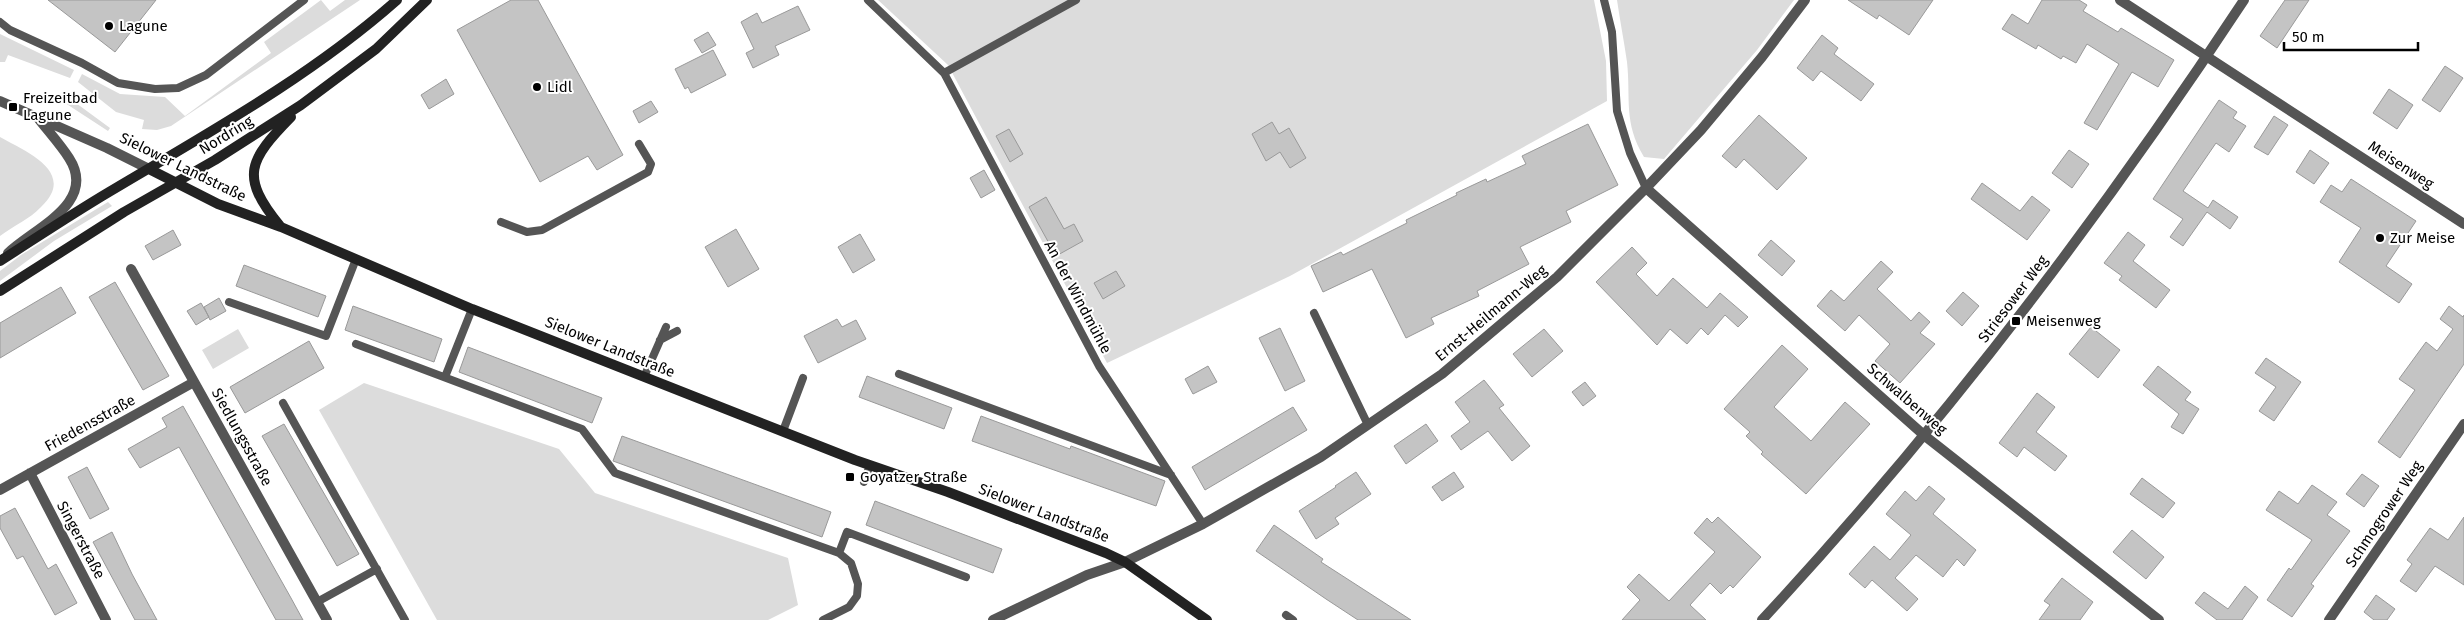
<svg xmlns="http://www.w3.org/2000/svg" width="2464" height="620" font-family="'Fira Sans',sans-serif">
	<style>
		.green { fill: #dcdcdc }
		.building { fill: #c4c4c4; stroke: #999 }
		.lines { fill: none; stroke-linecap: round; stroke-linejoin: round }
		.service { stroke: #555; stroke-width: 8 }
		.minor { stroke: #555; stroke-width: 10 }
		.tertiary { stroke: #555; stroke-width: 10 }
		.secondary { stroke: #222; stroke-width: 10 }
		.poi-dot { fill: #000; stroke: #fff; stroke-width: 2 }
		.labels { text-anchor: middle; stroke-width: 4; stroke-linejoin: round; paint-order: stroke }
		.poi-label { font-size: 15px; fill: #000; stroke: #fff; text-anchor: start }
		.street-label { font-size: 15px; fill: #000; stroke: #fff }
	</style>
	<rect width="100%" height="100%" fill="#fff"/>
	<path class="green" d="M321,0L330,11L345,0H360L171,126L157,130L142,129L144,120L116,112L78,82L82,74L120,94L165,97L185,116L271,53L264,42Z
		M878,0H1594L1606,61L1607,101L1290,276L1107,363L948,65Z
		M1617,0H1794L1757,50L1664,159L1644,157C1623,122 1631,99 1627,62C1624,41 1620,21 1617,0Z
		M0,34L74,70L70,78L8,55L5,62H0Z
		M65,95L110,128L108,131L62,101Z
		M0,137C25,151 78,172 41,207C30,219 13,226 0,236Z
		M108,202L112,206L54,241L0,281V271L21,255Z
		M238,329L249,348L213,369L202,350Z
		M364,383L559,449L595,493L788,558L798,605L768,620H437L319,410Z"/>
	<path class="building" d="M48,0H156L115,52Z
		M511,0H538L623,155L597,170L588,156L540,182L457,30Z
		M1848,0H1933L1909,35L1879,15L1877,19Z
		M2042,0H2079L2087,5L2083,11L2118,32L2121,28L2174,60L2158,87L2132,72L2097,130L2084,123L2119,64L2087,44L2076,63L2063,56L2061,59L2038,45L2036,49L2002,29L2012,14L2028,24Z
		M2285,0H2309L2277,48L2260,36Z
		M798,6L810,30L775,46L779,55L753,68L746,53L754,49L741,22L757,13L762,23Z
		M708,32L716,45L702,53L694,40Z
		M1822,35L1838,48L1834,54L1874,84L1861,101L1821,71L1813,81L1797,68Z
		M713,50L726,75L691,93L688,87L685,89L675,69Z
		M2445,66L2463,78L2440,112L2422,100Z
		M446,79L454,94L429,109L421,95Z
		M2389,89L2413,105L2397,129L2373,113Z
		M2219,100L2237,112L2233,118L2246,126L2229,152L2216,143L2183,191L2208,208L2213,200L2238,217L2230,229L2207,212L2183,246L2170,237L2183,219L2153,199Z
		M651,101L658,112L639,123L633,111Z
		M1759,115L1807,158L1777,190L1744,159L1736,168L1722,156Z
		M2274,116L2288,125L2268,155L2254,147Z
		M1272,122L1279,134L1289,128L1306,158L1290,168L1280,152L1266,161L1252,134Z
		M1588,124L1618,185L1566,211L1571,222L1520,247L1529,264L1477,291L1479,296L1431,318L1434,324L1406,338L1372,269L1323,292L1311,266L1341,252L1343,255L1407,223L1406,220L1457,195L1456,193L1486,179L1487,182L1526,164L1522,156Z
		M1009,129L1023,154L1010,162L996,136Z
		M2069,150L2089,164L2072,188L2052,173Z
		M2310,150L2329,163L2314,184L2296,172Z
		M984,170L995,190L981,198L970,178Z
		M2351,179L2416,221L2386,266L2412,284L2399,303L2339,262L2361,228L2320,202L2331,185L2342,192Z
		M1982,183L2020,211L2032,196L2050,210L2027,240L1971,199Z
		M1046,197L1064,229L1074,224L1083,241L1056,256L1029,207Z
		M736,229L759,269L728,287L705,247Z
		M173,230L181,245L153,260L145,246Z
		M2128,232L2145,245L2133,261L2170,290L2156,308L2119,280L2122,276L2104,263Z
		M860,234L875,260L853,273L838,247Z
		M1771,240L1795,261L1782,276L1758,255Z
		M1632,247L1647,263L1636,274L1657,296L1673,278L1707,308L1720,293L1748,317L1738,327L1725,315L1708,335L1701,328L1687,344L1670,329L1657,345L1596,282Z
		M1881,261L1893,272L1877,289L1911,321L1919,312L1930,322L1920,333L1935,344L1900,383L1875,361L1890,344L1859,315L1845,331L1817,306L1831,290L1844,301Z
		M244,265L326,296L318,317L236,286Z
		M1116,271L1125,286L1103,299L1094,283Z
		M115,282L169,376L143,390L89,297Z
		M61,287L76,313L0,358V323Z
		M1963,292L1979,306L1962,326L1946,311Z
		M219,298L226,311L210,320L204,307Z
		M201,303L209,317L196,325L187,311Z
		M353,306L442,339L434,362L345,330Z
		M2449,306L2463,317L2464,315V364L2400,458L2378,442L2415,390L2399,379L2426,342L2437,351L2453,329L2440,319Z
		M837,319L842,327L856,320L866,339L818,363L804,336Z
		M2091,327L2120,350L2098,378L2069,354Z
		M1280,328L1305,381L1285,391L1259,338Z
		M1544,329L1563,351L1532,377L1513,354Z
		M309,341L324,368L245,413L230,387Z
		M1782,345L1808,369L1774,407L1811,441L1845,402L1870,424L1806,494L1761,454L1763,452L1746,436L1750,432L1724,409Z
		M468,347L602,398L592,423L459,372Z
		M2266,358L2301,382L2274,421L2259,411L2276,387L2255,373Z
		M1208,366L1217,382L1193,394L1185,379Z
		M2158,366L2191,392L2185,400L2199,409L2183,434L2171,427L2179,414L2143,385Z
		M867,376L952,408L944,429L859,397Z
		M1484,380L1504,405L1499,408L1530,446L1512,461L1488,431L1461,450L1451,436L1470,422L1455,402Z
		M1585,382L1596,396L1583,406L1572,392Z
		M2037,393L2055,407L2036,432L2067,456L2055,471L2024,447L2017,457L1999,443Z
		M183,406L291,598L303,620H276L179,447L140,468L128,449L167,427L162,418Z
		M1293,407L1307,430L1205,490L1192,467Z
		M981,416L1070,449L1071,446L1165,481L1156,506L972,441Z
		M284,424L359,554L337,566L262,436Z
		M1426,424L1438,441L1406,464L1394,446Z
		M622,436L831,512L822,537L613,461Z
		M87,467L109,509L90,519L68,477Z
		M1356,472L1371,494L1335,518L1339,524L1316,539L1299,511L1336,487L1335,486Z
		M1454,472L1464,487L1442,501L1432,487Z
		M2362,474L2379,486L2364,507L2346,494Z
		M2142,478L2175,503L2163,518L2130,494Z
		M2312,485L2337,502L2327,515L2350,531L2311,584L2314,586L2292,617L2267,600L2289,568L2291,570L2312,540L2266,510L2279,491L2298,504Z
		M1929,486L1945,499L1933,514L1976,550L1964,566L1957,559L1943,577L1916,555L1895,578L1918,599L1907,611L1872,580L1865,588L1849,574L1874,546L1890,560L1911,535L1886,514L1905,491L1916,501Z
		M875,501L1002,549L993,573L866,525Z
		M15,508L48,569L56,564L77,603L55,615L23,556L17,559L0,528V516Z
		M1718,517L1761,557L1733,588L1730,585L1721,594L1710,583L1690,605L1706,620H1622L1640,600L1627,587L1639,574L1669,601L1715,552L1694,533L1707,518L1712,523Z
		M2464,517V585L2435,566L2416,592L2400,581L2412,564L2407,560L2430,528L2448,540Z
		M1274,525L1323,559L1321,562L1411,620H1358L1326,599L1256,551Z
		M2132,530L2164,557L2146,579L2113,552Z
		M112,532L132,574L157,620H135L93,542Z
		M2062,578L2093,602L2080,620H2039L2050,605L2044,601Z
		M2245,586L2258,597L2242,620H2217L2195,603L2204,592L2228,609Z
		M2376,595L2395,609L2387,620H2374L2364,612Z"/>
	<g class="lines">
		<path class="service" d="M868,0L944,73L1099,366L1203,524
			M1604,0L1612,32L1617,111L1630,153L1646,188
			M0,22L10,30L82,63L118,83L155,89L178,88L206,75L304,0
			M944,73L1076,0
			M501,222L527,232L542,230L648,172L651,164L639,144
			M229,302L326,336L356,259
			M1314,313L1368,425
			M660,340L677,331
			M356,344L582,429L615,473L839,553L851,563L858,584L857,596L849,607L823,620
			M899,374L1171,475
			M445,377L472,309
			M644,377L666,327
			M283,403L405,620
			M783,431L803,378
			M864,482L870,465
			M839,553L847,532L966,577
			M317,602L377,569
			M1286,615L1293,620"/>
		<path class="minor" d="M2120,0L2464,224
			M1646,188L1925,436L2159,620
			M131,269L327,620
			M30,473L106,620
			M0,490L194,382
			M993,620L1087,575L1125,562L1203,524L1321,457L1442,374L1557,277L1646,188L1701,130L1762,57L1805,0
			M1762,620C1940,428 2100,219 2244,0
			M2329,620L2464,424"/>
		<path class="tertiary" d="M0,101L107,148L149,169
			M8,253C34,228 98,203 69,158C60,144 48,131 38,118"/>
		<path class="secondary" d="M149,169L218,204L281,227L472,309L855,460L948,492L1106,553L1125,562L1207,620
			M280,226C239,176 249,160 291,117
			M0,261C36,238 72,214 109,192C208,133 310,77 397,0
			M0,291L124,212L215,160L301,105L376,49L427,0"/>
	</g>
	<g class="poi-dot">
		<circle cx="109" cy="26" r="5"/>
		<circle cx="537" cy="87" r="5"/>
		<rect x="8" y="102" width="10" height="10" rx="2.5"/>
		<circle cx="2380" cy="238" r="5"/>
		<rect x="2011" y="316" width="10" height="10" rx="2.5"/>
		<rect x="845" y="472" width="10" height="10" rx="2.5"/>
	</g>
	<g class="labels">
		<g class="poi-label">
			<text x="119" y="31">Lagune</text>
			<text x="547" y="92">Lidl</text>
			<text x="23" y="103">Freizeitbad<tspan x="23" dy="17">Lagune</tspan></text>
			<text x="2390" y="243">Zur Meise</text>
			<text x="2026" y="326">Meisenweg</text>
			<text x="860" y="482">Goyatzer Straße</text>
		</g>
		<g class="street-label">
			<text transform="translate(226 135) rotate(-31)" y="5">Nordring</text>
			<text transform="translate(2401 165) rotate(33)" y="5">Meisenweg</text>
			<text transform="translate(183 167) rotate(26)" y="5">Sielower Landstraße</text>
			<text transform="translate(1078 297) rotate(62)" y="5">An der Windmühle</text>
			<text transform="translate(2013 299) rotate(-53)" y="5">Striesower Weg</text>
			<text transform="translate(1491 313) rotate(-40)" y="5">Ernst-Heilmann-Weg</text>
			<text transform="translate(610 347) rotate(22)" y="5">Sielower Landstraße</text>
			<text transform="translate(1907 399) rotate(41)" y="5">Schwalbenweg</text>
			<text transform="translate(90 423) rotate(-29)" y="5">Friedensstraße</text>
			<text transform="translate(242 437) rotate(61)" y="5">Siedlungsstraße</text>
			<text transform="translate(1044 513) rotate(21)" y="5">Sielower Landstraße</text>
			<text transform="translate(2384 514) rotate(-56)" y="5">Schmogrower Weg</text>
			<text transform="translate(81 540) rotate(62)" y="5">Singerstraße</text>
		</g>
	</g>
	<path d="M2284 42v8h134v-8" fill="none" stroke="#000000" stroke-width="2.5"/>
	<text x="2292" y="42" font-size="15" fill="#000000" stroke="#ffffff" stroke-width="4" paint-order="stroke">50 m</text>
</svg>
